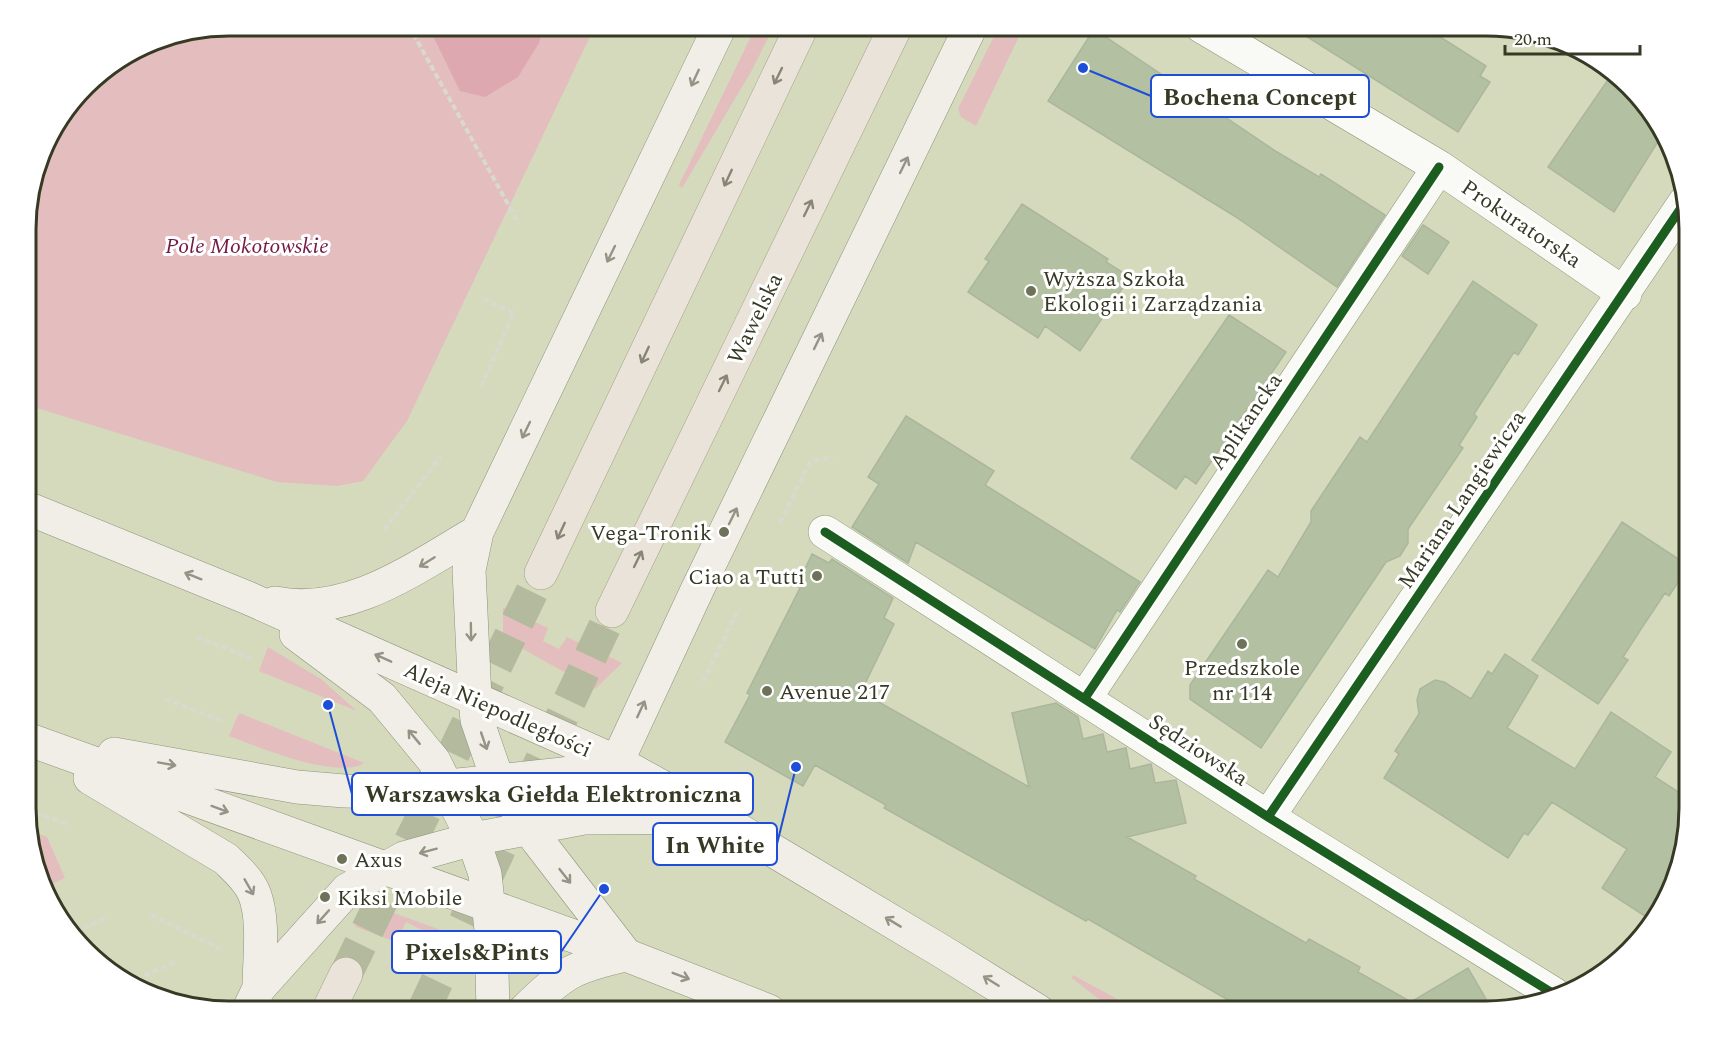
<svg xmlns="http://www.w3.org/2000/svg" width="1715" height="1037" font-family="Spectral,serif">
	<style>
		.green { fill: #e4bdbe }
		.forest { fill: #dea8b0 }
		.building { fill: #b3c1a2; stroke: #acb59e; stroke-width: 1.5 }
		.lines { fill: none; stroke-linecap: round; stroke-linejoin: round }
		.primary-tunnel { stroke: #b4ba9d; stroke-width: 33; stroke-dasharray: 33 16; stroke-linecap: butt }
		.street-casing { stroke: #8f937b; stroke-width: 34 }
		.secondary-casing { stroke: #8f937b; stroke-width: 34 }
		.primary-casing { stroke: #a9a087; stroke-width: 34 }
		.path { stroke: #d8dacf; stroke-width: 4; stroke-dasharray: 6 3; stroke-linecap: butt }
		.street { stroke: #f9f9f5; stroke-width: 33 }
		.secondary { stroke: #f1eee7; stroke-width: 33 }
		.primary { stroke: #e9e3da; stroke-width: 33 }
		.cycleway-casing { stroke: #fff; stroke-width: 13 }
		.cycleway { stroke: #1b5e20; stroke-width: 9 }
		.oneway { stroke: #878676 }
		.oneway2 { stroke: #949486 }
		.poi-dot { fill: #6d7259; stroke: #fff; stroke-width: 2 }
		.labels { text-anchor: middle; stroke-width: 6; stroke-linejoin: round; paint-order: stroke }
		.street-label { font-size: 22px; fill: #363a24; stroke: #fff }
		.park-label { font-size: 22px; font-style: italic; fill: #741a45; stroke: #fff }
		.poi-label { font-size: 22px; fill: #363a24; stroke: #fff; text-anchor: start }
		.rim { fill: none; stroke: #363a24; stroke-width: 3 }
		.leader { fill: none; stroke: #1d4ed8; stroke-width: 2 }
		.callout-dot { fill: #1d4ed8; stroke: #fff; stroke-width: 2 }
		.callout { fill: #fff; stroke: #1d4ed8; stroke-width: 2 }
		.callout-label { font-size: 24px; text-anchor: middle; font-weight: bold; fill: #363a24 }
	</style>
	<rect width="100%" height="100%" fill="#d4dabb"/>
	<path class="green" d="M229,26H595L407,421L363,481L337,486L277,482L27,405V203L47,139L95,76L151,41Z
		M756,26H774L752,70L682,188L679,185Z
		M999,26H1024L976,126L961,117L958,109Z
		M503,607L548,628L543,641L559,649L567,637L622,663L595,689L503,638Z
		M268,647L321,679L357,711L259,671Z
		M239,713L364,763C336,780 259,747 229,736Z
		M27,830L47,837L65,878L45,887Z
		M377,907L460,937V968L416,949L424,931L406,922L396,942L354,926Z
		M1073,975L1139,1011H1114L1072,978Z"/>
	<path class="forest" d="M428,26H544L539,43L518,77L485,97L460,91Z"/>
	<path class="building" d="M1290,26H1423L1486,66L1480,76L1490,82L1458,132Z
		M1094,29L1277,152L1319,177L1321,174L1385,215L1337,287L1236,217L1048,101Z
		M1612,74L1662,127L1664,132L1614,212L1548,167Z
		M1022,204L1108,259L1106,262L1130,277L1080,351L1045,326L1038,338L968,292L989,261L985,259Z
		M1423,225L1449,242L1428,274L1402,256Z
		M1473,281L1537,325L1518,355L1514,352L1474,414L1477,417L1459,445L1463,448L1408,529V543L1400,556L1386,562L1261,748L1190,699V685L1268,570L1278,577L1311,522V511L1360,437L1367,442Z
		M1229,315L1286,352L1196,484L1185,476L1176,489L1131,458Z
		M906,416L994,471L985,485L1140,582L1120,612L1117,610L1095,649L916,542L908,563L852,527L879,484L868,477Z
		M1622,522L1689,566L1669,596L1665,593L1643,626L1623,657L1628,660L1598,704L1532,660Z
		M812,554L829,563L832,559L893,598L884,618L894,624L861,692L1029,787L1012,713L1056,703L1078,717L1083,739L1103,734L1107,752L1126,748L1130,769L1151,764L1155,783L1176,780L1186,823L1127,837L1196,876L1194,879L1306,943L1309,939L1360,967L1358,972L1411,1002L1468,968L1493,1011H1247L1088,919L1086,921L884,808L886,805L815,765L803,786L725,742L750,695L747,693L800,588L797,586Z
		M1505,654L1538,676L1507,728L1575,769L1611,712L1671,752L1655,777L1689,799V821L1654,922L1602,888L1627,849L1552,802L1528,835L1524,833L1508,858L1384,778L1399,754L1395,751L1419,714L1417,700L1420,689L1435,680L1444,682L1471,699L1488,671L1492,674Z"/>
	<g class="lines">
		<path class="primary-tunnel" d="M346,974L541,573
			M423,1011L612,611"/>
		<defs>
			<path id="street" d="M1201,26L1439,167L1625,294
				M825,532L1268,817L1554,994
				M1085,698L1439,167
				M1268,817L1685,202"/>
			<path id="secondary" d="M27,508L248,598L617,762L717,817L943,952L1038,1011
				M275,603C349,618 416,567 477,532
				M296,634L382,698L434,761L473,839L485,874L491,930L493,1011
				M27,739L626,955L769,1011
				M114,754L297,787L344,791L390,792L563,774L617,762
				M617,762L698,588L971,26
				M90,778L226,859C236,869 248,879 254,893C265,920 259,959 259,988
				M626,955L538,841L498,781L477,720L475,699L469,570L477,532L720,26
				M248,1011L259,988L347,890L404,858L473,839L584,818L715,817
				M524,1011C563,973 572,967 626,955"/>
			<path id="primary" d="M541,573L802,26
				M612,611L896,26
				M328,1011L346,974"/>
		</defs>
		<use href="#street" class="street-casing"/>
		<use href="#secondary" class="secondary-casing"/>
		<use href="#primary" class="primary-casing"/>
		<path class="path" d="M409,26L519,224
			M481,386L514,313L483,299
			M780,523L810,462L833,457
			M384,530L441,456
			M196,637L253,659
			M703,682L739,608
			M165,699L223,721
			M27,810L67,824
			M151,915L221,949
			M83,928L106,918
			M128,983L177,961"/>
		<use href="#street" class="street"/>
		<use href="#secondary" class="secondary"/>
		<use href="#primary" class="primary"/>
		<defs>
			<path id="cycleway" d="M825,532L1268,817L1554,994
				M1085,698L1439,167
				M1268,817L1685,202"/>
		</defs>
		<use href="#cycleway" class="cycleway-casing"/>
		<use href="#cycleway" class="cycleway"/>
	</g>
	<defs><path id="oneway-shaft" d="M-6 0H5M1.5-3L5.5 0L1.5 3" fill="none" stroke-width="1.6" stroke-linecap="round" stroke-linejoin="round" transform="scale(1.5)"/></defs>
	<g class="oneway">
		<use href="#oneway-shaft" transform="translate(778 76) rotate(116)"/>
		<use href="#oneway-shaft" transform="translate(728 178) rotate(115)"/>
		<use href="#oneway-shaft" transform="translate(808 208) rotate(-64)"/>
		<use href="#oneway-shaft" transform="translate(645 355) rotate(115)"/>
		<use href="#oneway-shaft" transform="translate(723 383) rotate(-64)"/>
		<use href="#oneway-shaft" transform="translate(561 531) rotate(115)"/>
		<use href="#oneway-shaft" transform="translate(638 559) rotate(-64)"/>
	</g>
	<g class="oneway2">
		<use href="#oneway-shaft" transform="translate(695 78) rotate(115)"/>
		<use href="#oneway-shaft" transform="translate(904 165) rotate(-64)"/>
		<use href="#oneway-shaft" transform="translate(611 254) rotate(116)"/>
		<use href="#oneway-shaft" transform="translate(818 341) rotate(-64)"/>
		<use href="#oneway-shaft" transform="translate(526 430) rotate(116)"/>
		<use href="#oneway-shaft" transform="translate(733 516) rotate(-64)"/>
		<use href="#oneway-shaft" transform="translate(427 562) rotate(148)"/>
		<use href="#oneway-shaft" transform="translate(193 576) rotate(-158)"/>
		<use href="#oneway-shaft" transform="translate(471 632) rotate(89)"/>
		<use href="#oneway-shaft" transform="translate(383 658) rotate(-156)"/>
		<use href="#oneway-shaft" transform="translate(641 709) rotate(-65)"/>
		<use href="#oneway-shaft" transform="translate(414 737) rotate(-130)"/>
		<use href="#oneway-shaft" transform="translate(484 741) rotate(71)"/>
		<use href="#oneway-shaft" transform="translate(167 764) rotate(10)"/>
		<use href="#oneway-shaft" transform="translate(220 809) rotate(20)"/>
		<use href="#oneway-shaft" transform="translate(428 851) rotate(165)"/>
		<use href="#oneway-shaft" transform="translate(565 876) rotate(52)"/>
		<use href="#oneway-shaft" transform="translate(249 887) rotate(60)"/>
		<use href="#oneway-shaft" transform="translate(323 917) rotate(132)"/>
		<use href="#oneway-shaft" transform="translate(893 922) rotate(-149)"/>
		<use href="#oneway-shaft" transform="translate(681 976) rotate(21)"/>
		<use href="#oneway-shaft" transform="translate(991 981) rotate(-148)"/>
	</g>
	<g class="poi-dot">
		<circle cx="1031" cy="291" r="6"/>
		<circle cx="724" cy="532" r="6"/>
		<circle cx="817" cy="576" r="6"/>
		<circle cx="1242" cy="644" r="6"/>
		<circle cx="767" cy="691" r="6"/>
		<circle cx="342" cy="859" r="6"/>
		<circle cx="325" cy="897" r="6"/>
	</g>
	<g class="labels">
		<g class="street-label">
			<text transform="translate(1522 223) rotate(34)" y="8">Prokuratorska</text>
			<text transform="translate(754 318) rotate(-64)" y="8">Wawelska</text>
			<text transform="translate(1245 421) rotate(-56)" y="8">Aplikancka</text>
			<text transform="translate(1461 499) rotate(-56)" y="8">Mariana Langiewicza</text>
			<text transform="translate(498 709) rotate(24)" y="8">Aleja Niepodległości</text>
			<text transform="translate(1199 749) rotate(33)" y="8">Sędziowska</text>
		</g>
		<g class="park-label">
			<text x="247" y="253">Pole Mokotowskie</text>
		</g>
		<g class="poi-label">
			<text x="1043" y="286">Wyższa Szkoła<tspan x="1043" dy="25">Ekologii i Zarządzania</tspan></text>
			<text x="712" y="540" text-anchor="end">Vega-Tronik</text>
			<text x="805" y="584" text-anchor="end">Ciao a Tutti</text>
			<text x="1242" y="675" text-anchor="middle">Przedszkole<tspan x="1242" dy="25">nr 114</tspan></text>
			<text x="779" y="699">Avenue 217</text>
			<text x="354" y="867">Axus</text>
			<text x="337" y="905">Kiksi Mobile</text>
		</g>
	</g>
	<path d="M0 0H1715V1037H0ZM229 36H1486A193 193 0 0 1 1679 229V808A193 193 0 0 1 1486 1001H229A193 193 0 0 1 36 808V229A193 193 0 0 1 229 36Z" fill="#fff" fill-rule="evenodd"/>
	<path class="rim" d="M229 36H1486A193 193 0 0 1 1679 229V808A193 193 0 0 1 1486 1001H229A193 193 0 0 1 36 808V229A193 193 0 0 1 229 36Z"/>
	<path class="leader" d="M1083 68L1151 96M328 705L352 794M796 767L777 844M604 889L561 952"/>
	<g class="callout-dot">
		<circle cx="1083" cy="68" r="6"/>
		<circle cx="328" cy="705" r="6"/>
		<circle cx="796" cy="767" r="6"/>
		<circle cx="604" cy="889" r="6"/>
	</g>
	<g class="callout">
		<rect x="1151" y="75" width="218" height="42" rx="6"/>
		<rect x="352" y="773" width="401" height="42" rx="6"/>
		<rect x="653" y="823" width="124" height="42" rx="6"/>
		<rect x="392" y="931" width="169" height="42" rx="6"/>
	</g>
	<g class="callout-label">
		<text x="1260" y="105">Bochena Concept</text>
		<text x="553" y="802">Warszawska Giełda Elektroniczna</text>
		<text x="715" y="853">In White</text>
		<text x="477" y="960">Pixels&amp;Pints</text>
	</g>
	<path d="M1505 45v9h135v-9" fill="none" stroke="#363a24" stroke-width="3"/>
	<text x="1514" y="45" font-size="18" fill="#363a24" stroke="#ffffff" stroke-width="4.5" paint-order="stroke">20 m</text>
</svg>
